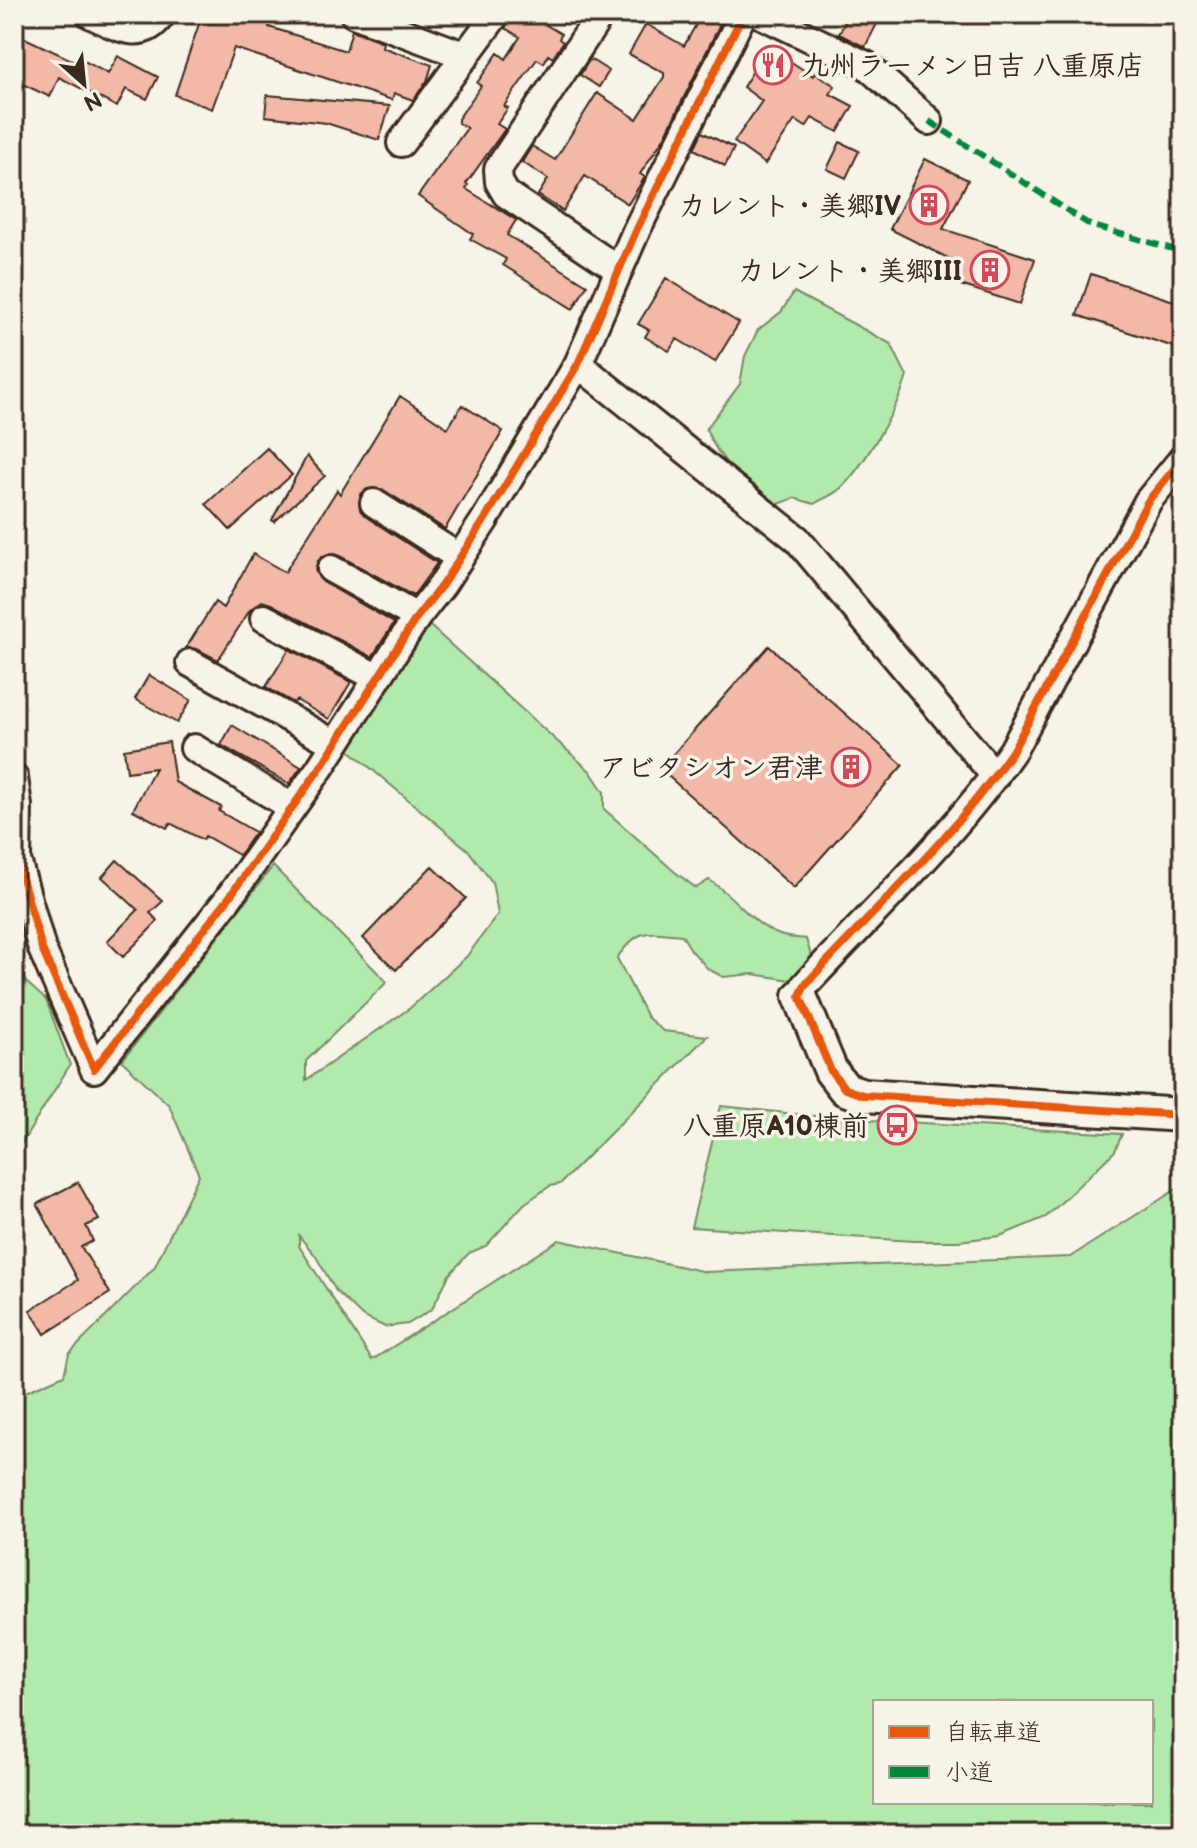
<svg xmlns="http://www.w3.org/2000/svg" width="1197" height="1848" font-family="'Balsamiq Sans','Klee One',sans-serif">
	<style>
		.green { fill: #b2e9ac; stroke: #768a65; stroke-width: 2; fill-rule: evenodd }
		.building { fill: #f2b9a9; stroke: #3b2a1e; stroke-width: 2 }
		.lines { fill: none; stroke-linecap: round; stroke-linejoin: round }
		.minor-casing { stroke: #3b2a1e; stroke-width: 32 }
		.tertiary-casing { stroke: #3b2a1e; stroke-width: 38 }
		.minor { stroke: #f7f3e8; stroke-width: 26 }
		.tertiary { stroke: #f7f3e8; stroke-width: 32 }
		.quiet { stroke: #00873e; stroke-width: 6; stroke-dasharray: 12 6; stroke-linecap: butt }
		.cycleway-casing { stroke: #f7f3e8; stroke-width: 13 }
		.cycleway { stroke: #e8590c; stroke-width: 8 }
		.labels { text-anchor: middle; stroke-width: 7; stroke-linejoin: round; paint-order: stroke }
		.poi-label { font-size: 28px; font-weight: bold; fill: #3b2a1e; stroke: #f7f3e8; text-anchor: end }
	</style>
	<rect width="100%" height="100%" fill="#f7f3e8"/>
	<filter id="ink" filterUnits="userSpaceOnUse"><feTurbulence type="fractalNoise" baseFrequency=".0125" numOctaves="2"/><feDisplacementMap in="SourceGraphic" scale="16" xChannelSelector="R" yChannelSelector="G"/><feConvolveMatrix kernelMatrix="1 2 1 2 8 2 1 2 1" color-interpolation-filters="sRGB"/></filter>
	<g filter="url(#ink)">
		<path class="green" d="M794,292L891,344L907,376C898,407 864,466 841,488C834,495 822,499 814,504L794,498L774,506C746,485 720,463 706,429L740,384L745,356L758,330L781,312Z
			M429,625L590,771L604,792V809L675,872L696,888L709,880C734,895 752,925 780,935C787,938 798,938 806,939L812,959L790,980L753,974L723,977L708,969L691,950L682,935C646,932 639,927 617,958L647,1017L663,1031L707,1036L560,1184L550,1186L524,1204L486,1246L469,1253L449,1275L432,1309L408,1324L385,1327L362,1316L336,1291L315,1255L299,1236V1246L372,1360L559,1240L706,1272L1070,1257L1183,1185V1834H14V1397L64,1375L69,1354L154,1268L199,1175L169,1105L122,1061L273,866L387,982L306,1061V1080L410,1008L467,956L498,914L492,882L468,850L349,750ZM875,1702H1151V1802H875Z
			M14,971L46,1000L70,1065L14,1156Z
			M721,1106L833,1118L1122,1134L1115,1151L1046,1217L1000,1236L958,1241H914L691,1227Z"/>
		<path class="building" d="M217,14H274L269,27L346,51L352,30L383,42L382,47L432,65L427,81L413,100L394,93L392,100L234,48L212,109L175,95L201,18L214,23Z
			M513,14H518L530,21L533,17L561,34L559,39L563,42L553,58L548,55L544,63L537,59L504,106L508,108L497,124L505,129L466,184L468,185L466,189L516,220L507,235L587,285L573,309L503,265L506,259L470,239L473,234L418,196L467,128L458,123V119L481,86L477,83L498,53L506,59L520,37L505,28Z
			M702,14H717L723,18L664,138L640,174L645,177L628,204L585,176L563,211L538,195L548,179L522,162L532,146L555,160L597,93L637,119L664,77V73L629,54L646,24L684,46Z
			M849,14H882L865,47L839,34Z
			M14,33L76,62L79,58L108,74L118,56L158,77L147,99L126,89L117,107L59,77L50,97L14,80Z
			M768,47L813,76L815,73L835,86L830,94L853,106L838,132L812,118L806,127L795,120L765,164L734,142L762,101L743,87Z
			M590,59L609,71L599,87L580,75Z
			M267,95L390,106L379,140L326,123L265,116Z
			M702,132L734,148L725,166L694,149Z
			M840,142L859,151L846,178L827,169Z
			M925,159L968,180L943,229L1035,259L1020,304L945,280L952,260L890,229Z
			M1091,274L1183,304V350L1077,315Z
			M666,278L739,323L715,362L677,339L669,351L645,337L649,330L638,324Z
			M400,396L448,428L462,405L503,431L445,529L382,489H367L360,495V510L365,516L437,563L413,596L338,555L330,553L318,561L315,570L323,582L394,623L372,657L271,604L262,601L250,610L218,660L197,649L186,648L215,602L223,608L253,554L285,572L337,490L340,494Z
			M267,448L292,475L230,530L206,504Z
			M307,456L325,476L274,522L272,520Z
			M769,646L903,765L794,888L660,769Z
			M289,649L351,682L329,719L296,700L294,703L266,687Z
			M149,675L191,700L177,723L135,699Z
			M232,725L301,767L289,784L221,745Z
			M169,742L175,782L221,807L219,811L255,832L239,855L205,836L203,840L170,823L167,828L133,810L155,768L127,772L124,749Z
			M117,860L163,901L150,913L158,921L123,957L107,941L138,910L102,877Z
			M432,866L466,898L396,970L363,938Z
			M78,1182L99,1220L86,1226L93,1241L81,1247L110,1293L45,1334L30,1310L78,1280L37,1204Z"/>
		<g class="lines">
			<defs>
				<path id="minor" d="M90,14C115,26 142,44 162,14
					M354,14L466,56
					M601,14L498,169L499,182L506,194L619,270
					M760,14L866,65L929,121
					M401,143L496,14
					M578,364L797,539L995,776
					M374,503L460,558
					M331,569L417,617
					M264,618L378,678
					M190,663L335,744
					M194,748L292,807
					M14,778L18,806L17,860L42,949L94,1069L228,899L320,768L417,617L442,585L484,521L578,364L637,229L743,14
					M800,996L805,985C876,908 954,836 1013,750L1148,501L1183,458"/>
				<path id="tertiary" d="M800,996L831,1071L845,1089L863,1095L1183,1115"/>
			</defs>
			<use href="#minor" class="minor-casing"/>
			<use href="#tertiary" class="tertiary-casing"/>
			<use href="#minor" class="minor"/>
			<use href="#tertiary" class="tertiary"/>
			<path class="quiet" d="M929,121L1090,225L1183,252"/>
			<defs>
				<path id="cycleway" d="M1183,458L1148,501L1013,750C954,836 876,908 805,985L800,996L831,1071L845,1089L863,1095L1183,1115
					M14,778L18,806L17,860L42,949L94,1069L228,899L320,768L417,617L442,585L484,521L578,364L637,229L743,14"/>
			</defs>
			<use href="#cycleway" class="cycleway-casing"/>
			<use href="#cycleway" class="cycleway"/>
		</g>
	</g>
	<defs>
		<symbol id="restaurant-ring" viewBox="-11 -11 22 22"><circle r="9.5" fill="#f7f3e8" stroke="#d1495b" stroke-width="1.5"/><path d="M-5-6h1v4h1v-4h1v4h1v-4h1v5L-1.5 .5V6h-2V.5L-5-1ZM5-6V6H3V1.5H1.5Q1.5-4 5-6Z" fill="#d1495b"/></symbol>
		<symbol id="building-ring" viewBox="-11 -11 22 22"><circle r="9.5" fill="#f7f3e8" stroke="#d1495b" stroke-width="1.5"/><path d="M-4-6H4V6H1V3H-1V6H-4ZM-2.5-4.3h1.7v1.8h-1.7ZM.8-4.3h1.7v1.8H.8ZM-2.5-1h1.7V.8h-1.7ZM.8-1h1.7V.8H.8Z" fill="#d1495b"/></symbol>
		<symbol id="bus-ring" viewBox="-11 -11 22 22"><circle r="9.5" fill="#f7f3e8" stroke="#d1495b" stroke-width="1.5"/><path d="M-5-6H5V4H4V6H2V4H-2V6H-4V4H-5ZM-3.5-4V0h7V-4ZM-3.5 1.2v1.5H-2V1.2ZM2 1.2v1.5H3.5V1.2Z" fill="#d1495b"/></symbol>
	</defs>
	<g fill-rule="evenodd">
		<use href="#restaurant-ring" x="751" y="43" width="44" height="44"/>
		<use href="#building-ring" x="907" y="183" width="44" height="44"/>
		<use href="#building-ring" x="968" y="248" width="44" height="44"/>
		<use href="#building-ring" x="829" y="745" width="44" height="44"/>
		<use href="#bus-ring" x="875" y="1103" width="44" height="44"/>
	</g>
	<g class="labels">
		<g class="poi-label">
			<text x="801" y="75" text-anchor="start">九州ラーメン日吉 八重原店</text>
			<text x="901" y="215">カレント・美郷IV</text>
			<text x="962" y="280">カレント・美郷III</text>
			<text x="823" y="777">アビタシオン君津</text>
			<text x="869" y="1135">八重原A10棟前</text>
		</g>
	</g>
	<rect width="1197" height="1848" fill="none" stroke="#f7f3e8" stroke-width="48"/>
	<rect x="24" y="24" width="1149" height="1800" fill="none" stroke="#3b2a1e" stroke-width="3" filter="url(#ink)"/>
	<rect x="873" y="1700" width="280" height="104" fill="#f7f3e8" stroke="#aca397" stroke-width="2"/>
	<rect x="889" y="1726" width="40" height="12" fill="#e8590c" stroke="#aca397" stroke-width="2"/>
	<text x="945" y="1740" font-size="24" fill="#3b2a1e">自転車道</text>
	<rect x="889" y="1766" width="40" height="12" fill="#00873e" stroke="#aca397" stroke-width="2"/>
	<text x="945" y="1780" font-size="24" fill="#3b2a1e">小道</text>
	<g transform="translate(84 84) rotate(153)" stroke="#f7f3e8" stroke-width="6" paint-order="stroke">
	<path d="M0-6L14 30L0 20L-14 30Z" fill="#3b2a1e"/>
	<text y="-12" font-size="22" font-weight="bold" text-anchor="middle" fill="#3b2a1e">N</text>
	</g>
</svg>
